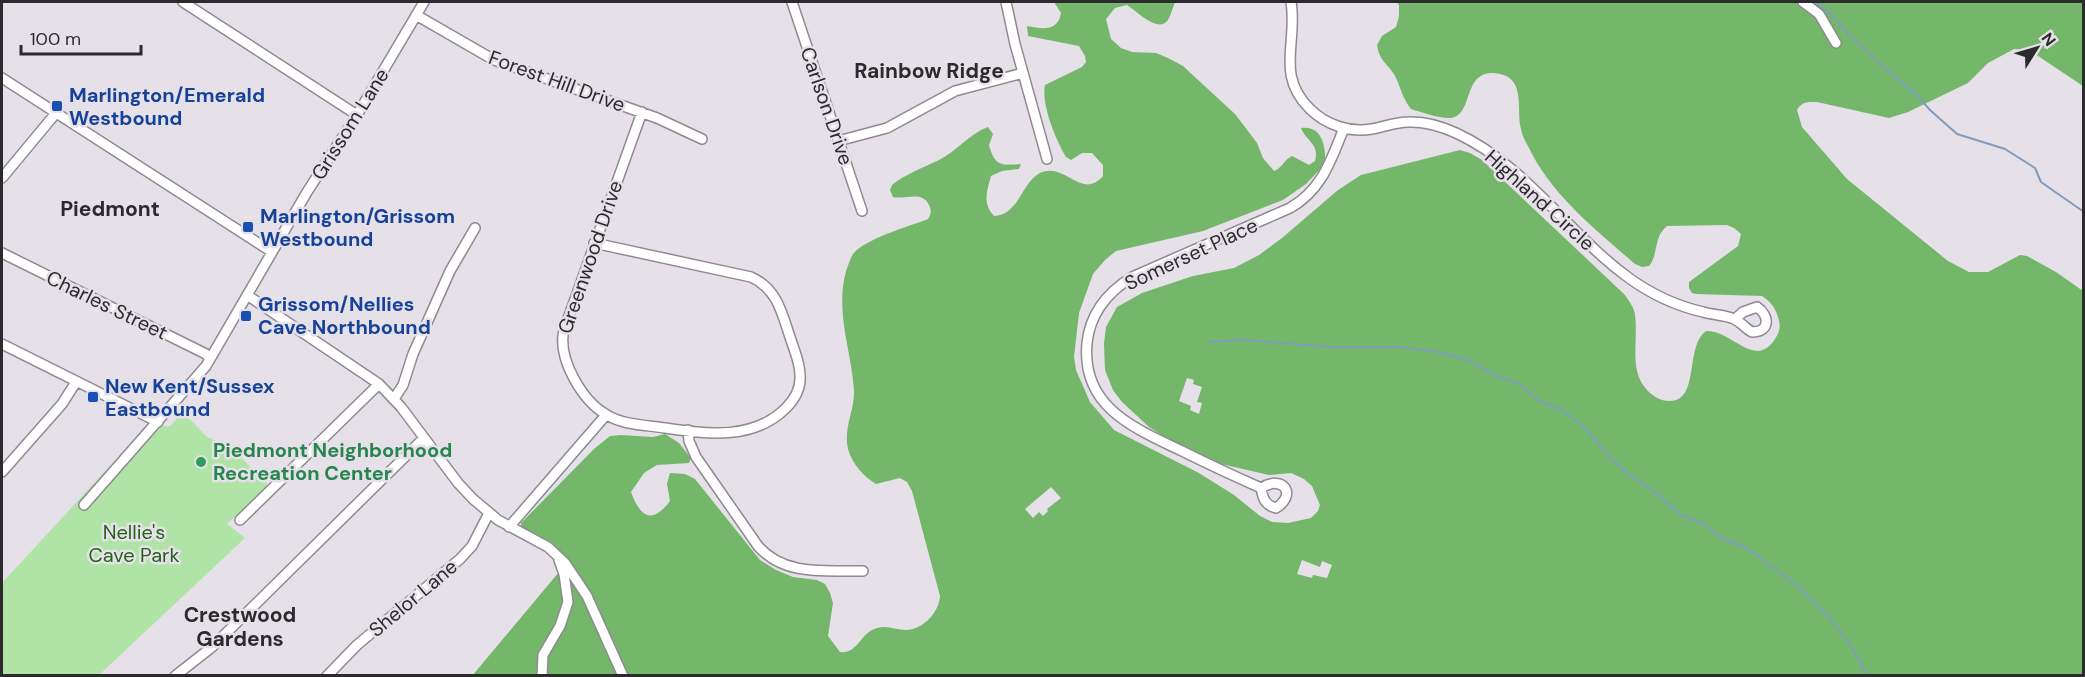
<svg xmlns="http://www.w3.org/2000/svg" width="2085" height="677" font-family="'DM Sans',sans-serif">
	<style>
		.green { fill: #afe4a6 }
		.forest { fill: #74b76b; fill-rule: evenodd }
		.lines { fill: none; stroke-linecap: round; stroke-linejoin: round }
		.stream { stroke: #829bbc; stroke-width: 2 }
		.minor-casing { stroke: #8f8991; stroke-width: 12 }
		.minor { stroke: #fff; stroke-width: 9 }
		.transit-dot { fill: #1a4fb4; stroke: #e6e0e8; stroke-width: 2 }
		.leisure-dot { fill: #2e9e5b; stroke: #e6e0e8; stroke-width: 2 }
		.labels { text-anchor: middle; stroke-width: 5; stroke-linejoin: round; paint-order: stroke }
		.street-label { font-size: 20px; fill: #2d2a2e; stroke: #e6e0e8 }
		.transit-label { font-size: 20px; font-weight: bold; fill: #164399; stroke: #e6e0e8; text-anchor: start }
		.leisure-label { font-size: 20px; font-weight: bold; fill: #27864d; stroke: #e6e0e8; text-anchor: start }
		.park-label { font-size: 20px; fill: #23641a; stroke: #e6e0e8 }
		.neighbourhood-label { font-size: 21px; font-weight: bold; fill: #2d2a2e; stroke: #e6e0e8 }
	</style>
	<rect width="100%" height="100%" fill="#e6e0e8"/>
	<path class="green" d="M183,412L207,437L232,448L268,485L227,524L245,538L99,675H2V583L146,427L170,426Z"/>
	<path class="forest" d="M1054,2H1175C1173,7 1171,15 1168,20C1158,34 1137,11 1127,5L1115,8L1106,19L1111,39L1121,48L1132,52L1156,53L1168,58L1183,66L1235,114L1257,143L1263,158L1274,171C1282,168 1284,160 1292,156L1309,165L1315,161C1320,144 1306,141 1301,128C1323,125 1326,148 1325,164L1306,184L1283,200L1203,231L1116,251L1105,260L1093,274L1079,313L1074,357L1076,370L1090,402L1114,430L1199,473L1234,495L1260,516L1272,522L1288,523L1311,518L1318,511L1320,505L1312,486L1304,479L1291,473L1269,475L1217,463L1176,444L1149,427L1122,402L1113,390L1105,370L1104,344L1106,327L1117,307L1142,293L1193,276L1234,268L1259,255L1282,238L1338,190L1361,175L1460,150L1470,153L1482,160L1624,294C1629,301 1634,307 1635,315C1639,344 1626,376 1654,396C1661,401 1669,402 1676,400C1698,393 1686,345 1706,331C1732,330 1755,370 1775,339C1780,331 1781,326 1778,317C1775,307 1770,301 1762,296L1696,294L1692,293L1689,288V282L1738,246L1741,234L1734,228L1727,225L1667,226C1653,237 1659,254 1649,266L1642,267L1635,264C1595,229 1551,195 1528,146C1525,141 1522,135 1521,129C1516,111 1526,79 1500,74C1461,66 1475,115 1451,118C1441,119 1420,112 1411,109C1403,99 1401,89 1396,78C1389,63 1380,64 1377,45L1382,36L1396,27L1399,16V5L1397,2H2083V86L2029,50L2014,49L1988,63L1968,83L1908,112L1889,118L1817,102C1808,102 1802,101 1797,110L1802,127L1847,179L1948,261L1969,272H1988L2020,255L2027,256L2056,272L2083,291V675L472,676L559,572C555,554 538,546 523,538L521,523L595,448L610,436L621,435L653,437L665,434L679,443L691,458L689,463L657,465L644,473L631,492C640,517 652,525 670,501L667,484L670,473L685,474L695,479L760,560L776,570L793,577L817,580L825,584L830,593L833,603L828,636L840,652C859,654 860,632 877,628C887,625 896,630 906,630C922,630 939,613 940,596L912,491L907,482L900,478L876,484C864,477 852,464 848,449C843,428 855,410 854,390C851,348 835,313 846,271C848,266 850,259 853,254C866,238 908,227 928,219C931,214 932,211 929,205C922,190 905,200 893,197L890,190L892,185C906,174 922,168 937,161C956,152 969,134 988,127L993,134L989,145C995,167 1001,165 1021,164L1019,169L1002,171L991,176C987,191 982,203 994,216C1019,215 1021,183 1040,173C1065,161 1081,201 1103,176V165L1092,153H1082L1071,160L1066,157C1056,140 1041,105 1045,85L1082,67L1086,62L1085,56L1079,46L1028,36L1027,26C1042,29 1058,32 1061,13ZM1187,378L1194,380L1193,384L1202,387L1197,402L1202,403L1199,414L1190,410L1191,406L1179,401ZM1051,487L1061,498L1047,509L1048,511L1043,516L1039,512L1033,518L1025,509ZM1302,560L1320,567L1322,561L1332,565L1327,578L1313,575L1312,578L1297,574Z"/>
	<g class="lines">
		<path class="stream" d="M1814,2L1832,15L1848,34L1896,78L1913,91L1930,110L1957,134L2005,149L2035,168L2041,182L2084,212
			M1208,342L1244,340L1330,347H1398L1438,352L1465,359L1500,377L1520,384L1539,401L1562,410L1586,429L1611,458L1628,474L1656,493L1682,516L1705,524L1719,537L1749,549L1800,588L1829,617L1850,645L1861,663V666L1869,676"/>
		<defs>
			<path id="minor" d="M183,2L357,115
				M792,2L862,211
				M1006,2L1015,44L1047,159
				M1291,2C1298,42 1275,75 1310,109C1326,125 1350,133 1372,129C1384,127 1396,122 1408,122C1425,121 1441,126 1456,133C1526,165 1568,234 1629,278C1651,294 1677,306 1703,312C1713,315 1726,315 1734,319C1741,322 1746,329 1752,332C1770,332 1770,316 1757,307L1743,312L1735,319
				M1803,2L1819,14L1836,43
				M416,15L494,60L657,118L702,139
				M2,78L272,252
				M838,141L887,128L955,91L1023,73
				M2,178L56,113
				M594,243L751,277C778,289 782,314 791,340C795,352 800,363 800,375C801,388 795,399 786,408C753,441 706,434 665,428C646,425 623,425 607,415C582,401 557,358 564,330L642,112
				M2,253L206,354L210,359
				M247,295L379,384L401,407L458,483L473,499L498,520L548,547L565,563L587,596L623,676
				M2,344L158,422
				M394,399L403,385L413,354L450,271L475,228
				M688,430L689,441L696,457L758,546C785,577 826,570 863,571
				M2,472L62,404L76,382
				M1261,488C1284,474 1297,495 1276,508C1265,505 1263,499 1261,488C1234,476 1208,464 1182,451C1134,428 1081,407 1087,343C1090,314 1108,292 1132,277L1290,208C1322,190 1331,160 1344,128
				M84,505L206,366L307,192L357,115L424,2
				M240,520L379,384
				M509,527L606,415
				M175,676L212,647L424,438
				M327,676L357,645L460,559L472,546L489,513
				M542,676L543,655L560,626L568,602L564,574L559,560"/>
		</defs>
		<use href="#minor" class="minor-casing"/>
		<use href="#minor" class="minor"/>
	</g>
	<g class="transit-dot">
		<rect x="51" y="100" width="12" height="12" rx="3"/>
		<rect x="242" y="221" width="12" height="12" rx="3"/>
		<rect x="240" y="310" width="12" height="12" rx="3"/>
		<rect x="87" y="391" width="12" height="12" rx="3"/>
	</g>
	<circle class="leisure-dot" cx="201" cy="462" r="6"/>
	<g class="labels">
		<g class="street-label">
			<text transform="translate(557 81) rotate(20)" y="7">Forest Hill Drive</text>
			<text transform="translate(827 106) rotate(71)" y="7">Carlson Drive</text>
			<text transform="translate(350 124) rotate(-58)" y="7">Grissom Lane</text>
			<text transform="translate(1540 200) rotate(42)" y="7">Highland Circle</text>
			<text transform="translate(1191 254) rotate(-25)" y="7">Somerset Place</text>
			<text transform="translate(590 257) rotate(-71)" y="7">Greenwood Drive</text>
			<text transform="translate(107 305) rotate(26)" y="7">Charles Street</text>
			<text transform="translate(413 598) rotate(-40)" y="7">Shelor Lane</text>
		</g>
		<g class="transit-label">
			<text x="69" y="102">Marlington/Emerald<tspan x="69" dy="23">Westbound</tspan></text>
			<text x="260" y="223">Marlington/Grissom<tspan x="260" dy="23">Westbound</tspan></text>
			<text x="258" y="311">Grissom/Nellies<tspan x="258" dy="23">Cave Northbound</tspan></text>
			<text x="105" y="393">New Kent/Sussex<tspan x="105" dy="23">Eastbound</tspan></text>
		</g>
		<g class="leisure-label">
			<text x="213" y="457">Piedmont Neighborhood<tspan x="213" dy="23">Recreation Center</tspan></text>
		</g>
		<g class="park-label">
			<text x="134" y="539">Nellie's<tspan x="134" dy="23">Cave Park</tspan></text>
		</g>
		<g class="neighbourhood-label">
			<text x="929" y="78">Rainbow Ridge</text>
			<text x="110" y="216">Piedmont</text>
			<text x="240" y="622">Crestwood<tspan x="240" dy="24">Gardens</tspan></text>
		</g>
	</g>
	<rect width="2085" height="677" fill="none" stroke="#2d2a2e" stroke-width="6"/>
	<g transform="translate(2037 48) rotate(53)" stroke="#e6e0e8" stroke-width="4.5" paint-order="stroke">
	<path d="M0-4.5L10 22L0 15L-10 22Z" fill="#2d2a2e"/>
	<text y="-9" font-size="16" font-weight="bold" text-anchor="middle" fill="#2d2a2e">N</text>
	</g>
	<path d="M21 45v9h120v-9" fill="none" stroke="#2d2a2e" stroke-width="3"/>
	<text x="30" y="45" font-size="18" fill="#2d2a2e" stroke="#e6e0e8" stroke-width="4.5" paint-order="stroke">100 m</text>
</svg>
